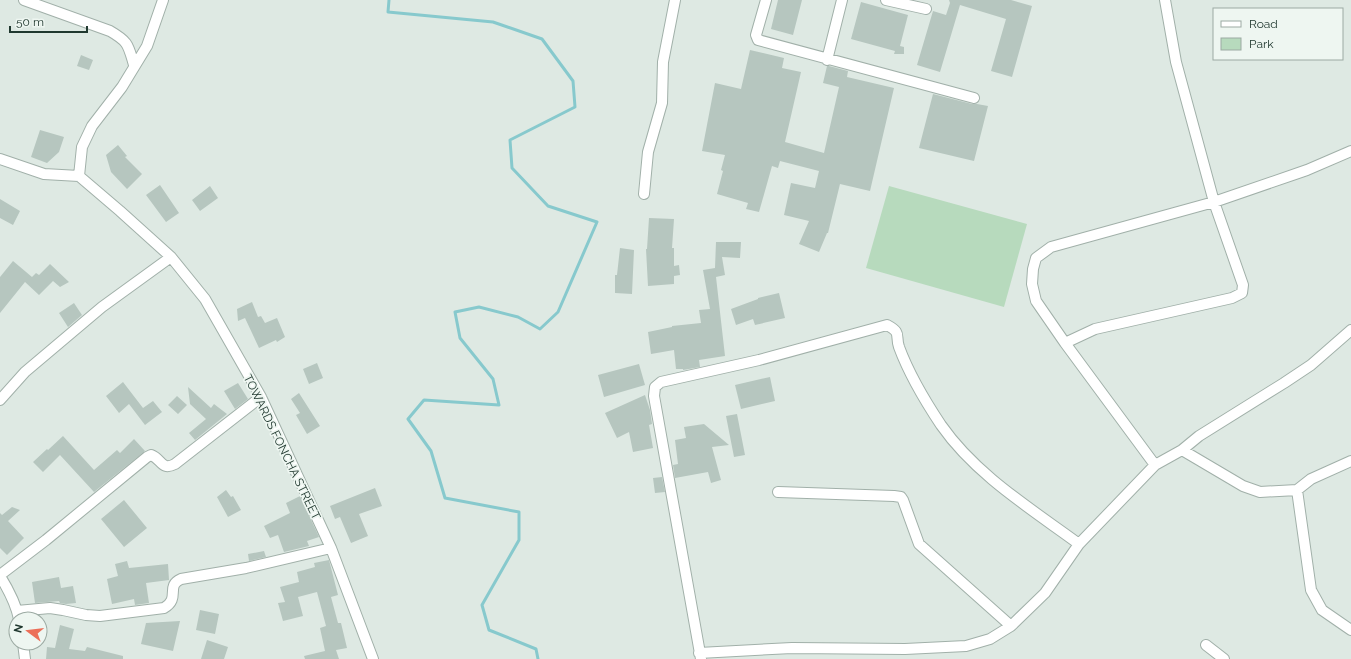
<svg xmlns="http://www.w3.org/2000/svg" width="1351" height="659" font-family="Raleway,sans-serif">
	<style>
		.green { fill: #b7dabd }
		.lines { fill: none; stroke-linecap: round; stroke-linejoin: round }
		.stream { stroke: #87c9cd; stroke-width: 3 }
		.building { fill: #b6c6bf }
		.street-casing { stroke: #a1b0a9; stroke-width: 12 }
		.street { stroke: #fff; stroke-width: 10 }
		.labels { text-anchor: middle; stroke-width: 3.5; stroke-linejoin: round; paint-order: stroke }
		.street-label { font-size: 12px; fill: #20382f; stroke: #eef6f1 }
	</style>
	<rect width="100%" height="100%" fill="#dee9e3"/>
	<path class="green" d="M889,186L1027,224L1004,307L866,268Z"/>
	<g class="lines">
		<path class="stream" d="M389,0L388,12L493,22L542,39L573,81L575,107L510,140L512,168L548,206L597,222L558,312L540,329L518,317L479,307L455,312L460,338L493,379L499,405L424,400L408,419L431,451L445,498L519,512V540L482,605L489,630L536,649L538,659"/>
	</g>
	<path class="building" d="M778,0H802L793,35L771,29Z
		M949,0H1011L1032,6L1012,77L991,71L1006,19L960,5L940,72L917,65L933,11L946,15L950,3Z
		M861,2L908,15L900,46L904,47V54H894L895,51L851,39Z
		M750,50L784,58L782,68L801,72L785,142L824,153L839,87L823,83L827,66H829L848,71L847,77L894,88L870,191L840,184L828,233H827L819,252L799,244L809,221L784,215L791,183L815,188L819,171L780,161L778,168L772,166L759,212L746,209L748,203L717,194L723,171L721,170L725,155L702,151L715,83L741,89Z
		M81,55L93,60L89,70L77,66Z
		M933,94L972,104H977L988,106L974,161L919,148Z
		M40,130L64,137L59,152L47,163L31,157Z
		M118,145L127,156L125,157L142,174L127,189L111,172L106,155Z
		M160,185L179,213L166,222L146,195Z
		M210,186L218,198L200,211L192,200Z
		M0,199L20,211L13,225L0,218Z
		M649,218L674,219L672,248H674V266L679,265L680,275L674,276V284L648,286L646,249H647Z
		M716,242H741L740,258L722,257L725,275L716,277L725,356L699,360L700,367L683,370V369H676L674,350L651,354L648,332L672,327V326L701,323L699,310L710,309L703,270L715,268Z
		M620,248L634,250L632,294L615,293V275H617Z
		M13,261L32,277L36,273L39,275L50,264L69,282L60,287L53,281L39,295L25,282L0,313V277Z
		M779,293L785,318L755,325L753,319L736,325L731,309L758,299V298Z
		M252,302L258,317L261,316L265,323L277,318L285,337L277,342L276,340L259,348L245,318L238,321L237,309Z
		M74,303L82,315L68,327L59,313Z
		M317,363L323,378L309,384L303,369Z
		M639,364L645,385L604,397L598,375Z
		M770,377L775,401L741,409L735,385Z
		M123,382L143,408L153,401L162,412L145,425L129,404L119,413L106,396Z
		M238,383L248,399L235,409L224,391Z
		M188,387L211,408L214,404L227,414L195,440L189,433L206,419L190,404Z
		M299,393L320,426L307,434L296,415L300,413L291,399Z
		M645,395L650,410L652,424L649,425L653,448L633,452L629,432L617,438L605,413Z
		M177,396L187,405L178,414L168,405Z
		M737,414L745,455L734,457L726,416Z
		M704,424L729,445L712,447L721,480L711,483L708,472L675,478L673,465L678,464L675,440L686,438L684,427Z
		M63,436L94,470L117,450L120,453L134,439L145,451L94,492L60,455L43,472L33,462L47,449L48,450Z
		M662,477L665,492L655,493L653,478Z
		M375,488L382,506L359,514L368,536L351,543L340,517L335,519L330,506Z
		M226,490L231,497L233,496L241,510L228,517L217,497Z
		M300,496L319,537L307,541L309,546L284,552L278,535L270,538L264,526L290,513L286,503Z
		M124,500L147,528L124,547L101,519Z
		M12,507L20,510L8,521L24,538L7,555L0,548V513L2,515Z
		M264,551L266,557L249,561L248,554Z
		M329,560L338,595L331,597L338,623H341L347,648L336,650L339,659H305L304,656L325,651L320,628L326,626L317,592L298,597L303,616L283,621L278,603L285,602L280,587L299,582L297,572L315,567L314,563Z
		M127,561L129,568L168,564L169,580L146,583L149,603L135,605L134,599L112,604L107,579L118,576L115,564Z
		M59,577L61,588L73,586L76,603L66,604L60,603L59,601L35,603L32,582Z
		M200,610L219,614L215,634L196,630Z
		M180,621L173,651L141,644L146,623Z
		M60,625L74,629L69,649L85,651L87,647L123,656V659H46L47,647L55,648Z
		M207,640L228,647L224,659H201Z"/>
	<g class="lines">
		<defs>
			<path id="street" d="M24,0L110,31C129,42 128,45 134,65
				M163,0L147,46L122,87L92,126L82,147L79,176L120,211L171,257L205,299L261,397L331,548L373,659
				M766,0L756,35L758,40L974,98
				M886,0L926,9
				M827,60L842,0
				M0,159L44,174L79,176
				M644,194L648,152L662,103L663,62L675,0
				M1065,343L1095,329L1232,298L1242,293L1243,285L1214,202L1176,62L1165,0
				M0,400L25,372L102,307L171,257
				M1182,450L1243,486L1260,492L1297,490L1311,479L1351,461
				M1155,465L1065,343L1036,301L1032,284L1033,269L1036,258L1051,247L1214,202L1307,170L1351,151
				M1297,490L1311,590L1322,610L1351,630
				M778,492L894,496L901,497L903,500L919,544L1011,626
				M0,575L46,540L147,457L151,455C162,459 161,471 175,464L261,397
				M0,576C8,589 16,604 19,619
				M17,611L50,608L63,610L86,615L100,616L164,608C181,598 165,586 181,579L246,568L331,548
				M23,643L25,659
				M1206,645L1224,659
				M699,653L792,648L905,649L966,646L990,639L1011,626L1045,593L1079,544L1155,465L1182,450L1199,436L1284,383L1311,365L1351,330
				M701,659L654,396L655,387L661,382L759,360L887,325C902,333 895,335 899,347C909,374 925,401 941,425C976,475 1030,508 1079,544"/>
		</defs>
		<use href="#street" class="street-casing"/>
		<use href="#street" class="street"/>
	</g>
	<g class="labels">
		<g class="street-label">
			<text transform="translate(282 447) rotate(64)" y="4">TOWARDS FONCHA STREET</text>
		</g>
	</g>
	<rect x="1213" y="8" width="130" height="52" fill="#eef6f1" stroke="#9caaa3"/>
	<rect x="1221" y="21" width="20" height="6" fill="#ffffff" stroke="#9caaa3"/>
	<text x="1249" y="28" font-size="12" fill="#20382f">Road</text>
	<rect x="1221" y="38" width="20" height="12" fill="#b7dabd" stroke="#9caaa3"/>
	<text x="1249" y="48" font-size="12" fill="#20382f">Park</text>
	<g transform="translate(28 631) rotate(285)"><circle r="19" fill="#eef6f1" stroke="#9caaa3"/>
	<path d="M0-3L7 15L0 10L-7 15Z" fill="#ec6f59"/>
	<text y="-6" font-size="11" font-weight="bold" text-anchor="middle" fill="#20382f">N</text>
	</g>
	<path d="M10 26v6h77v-6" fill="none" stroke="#20382f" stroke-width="2"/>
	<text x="16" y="26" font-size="12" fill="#20382f" stroke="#eef6f1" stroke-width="3" paint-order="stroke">50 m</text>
</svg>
